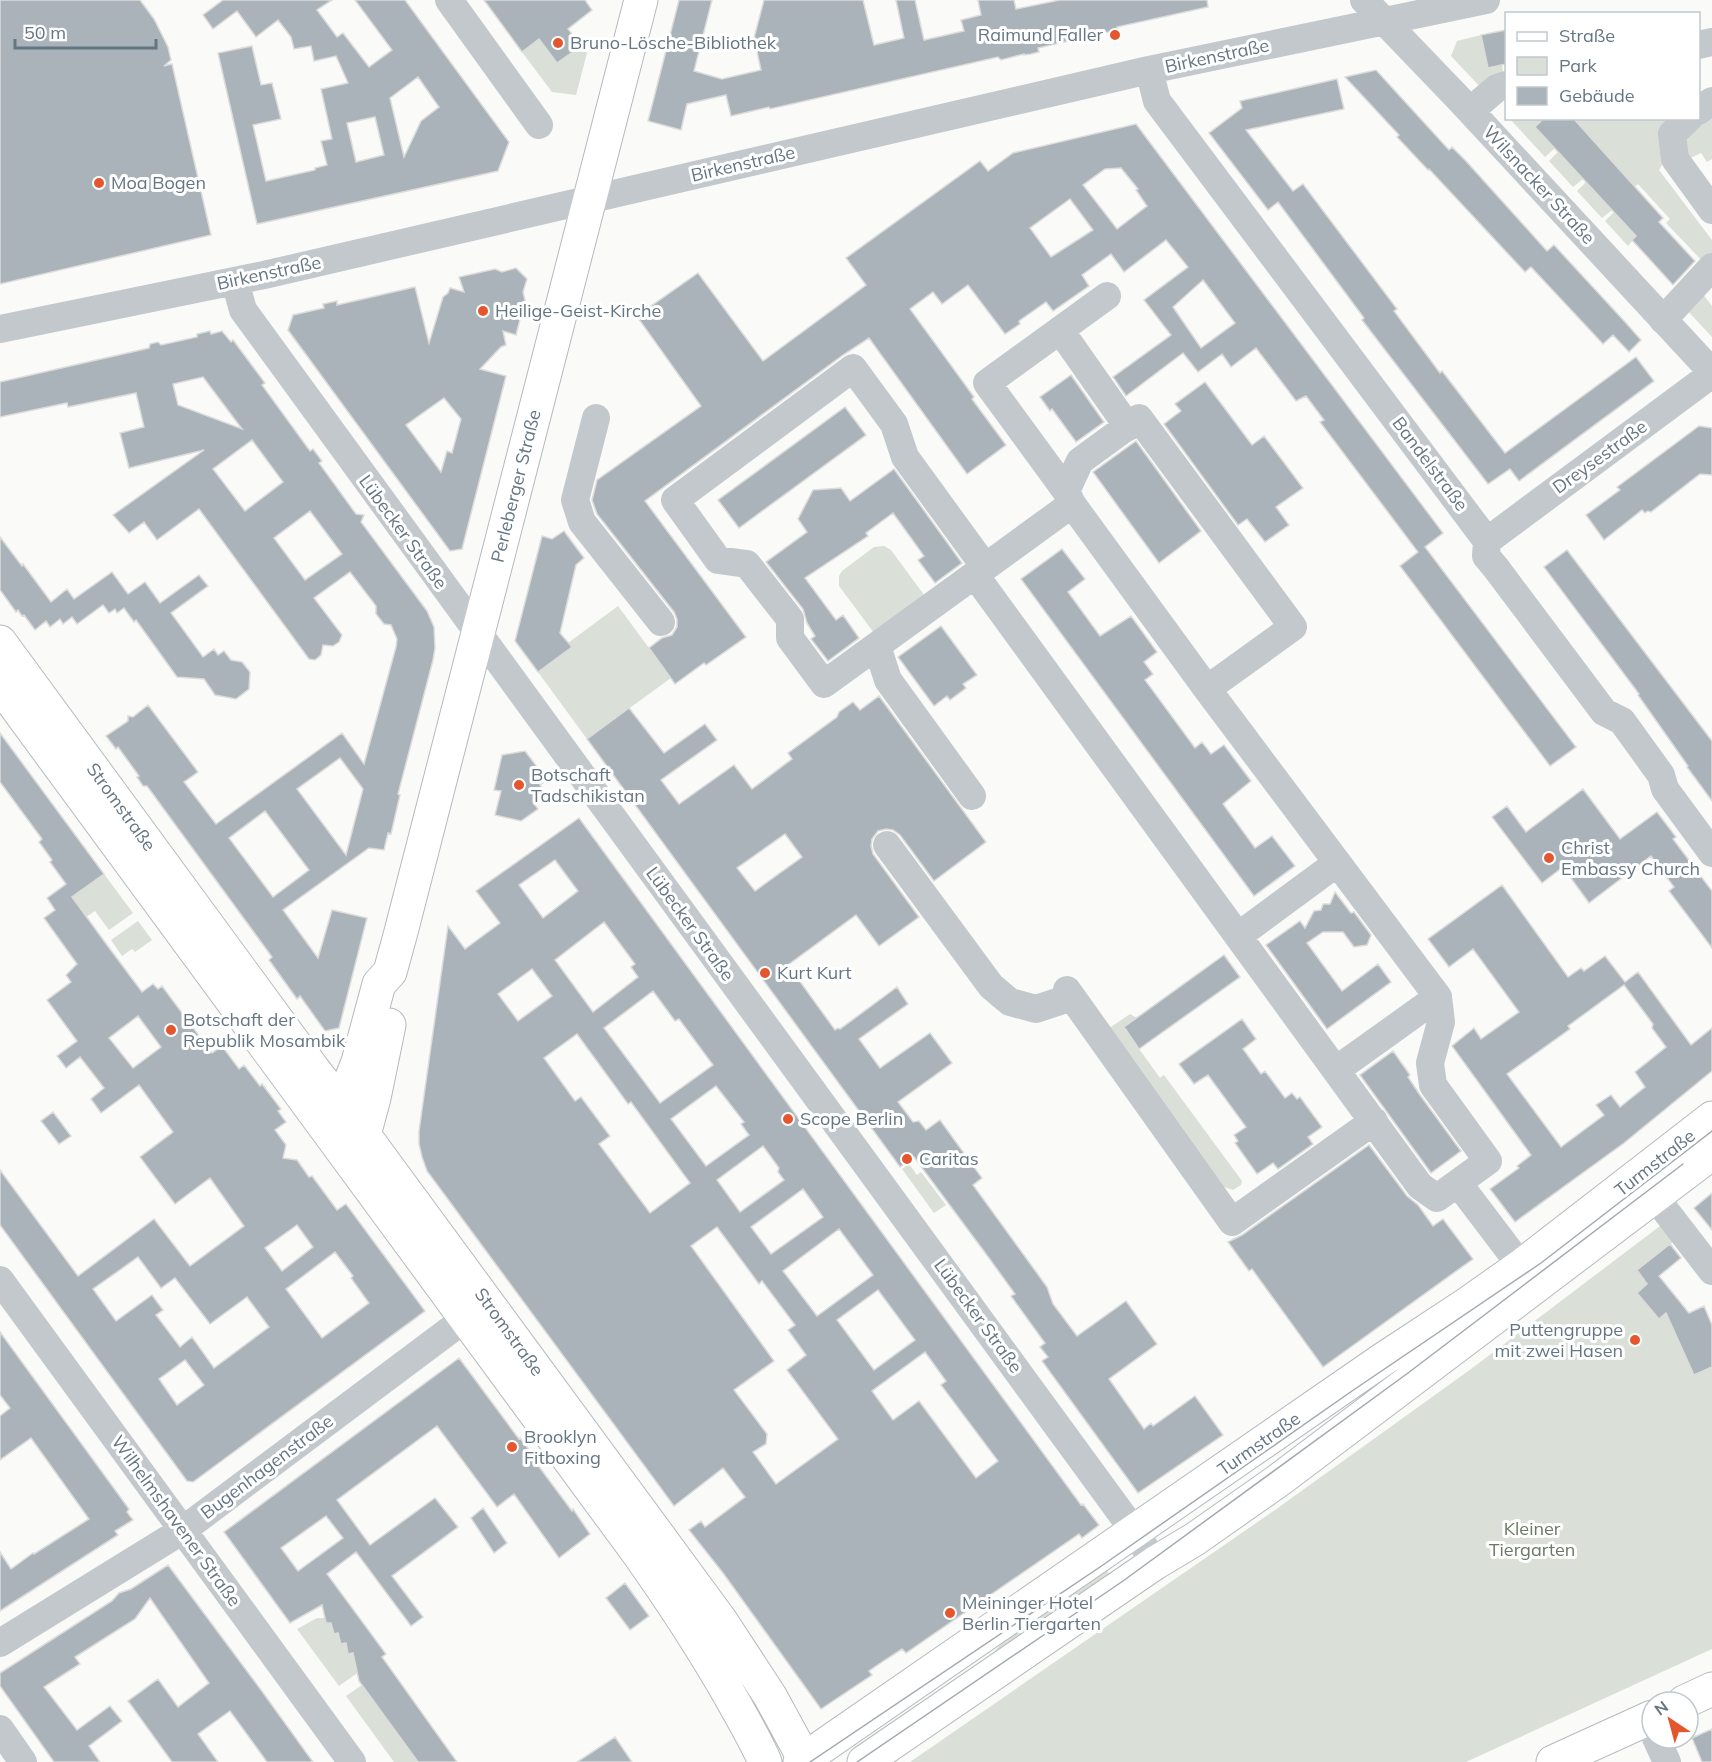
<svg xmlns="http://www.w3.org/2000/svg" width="1712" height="1762" font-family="Mulish,sans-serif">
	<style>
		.green { fill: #dadfd7 }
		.building { fill: #aab3b9; stroke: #dcdcda; stroke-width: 1.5; fill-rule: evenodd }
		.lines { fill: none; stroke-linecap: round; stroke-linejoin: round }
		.major-casing { stroke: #b5babe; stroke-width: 35 }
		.minor { stroke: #c3c8cc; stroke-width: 28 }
		.major { stroke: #fff; stroke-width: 33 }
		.tram { stroke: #a2aab0; stroke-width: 1.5 }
		.poi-dot { fill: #e4572e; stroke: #fff; stroke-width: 2 }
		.labels { text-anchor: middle; stroke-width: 6; stroke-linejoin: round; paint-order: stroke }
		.poi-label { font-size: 18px; fill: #657683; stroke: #fff; text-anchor: start }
		.street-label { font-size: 18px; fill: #657683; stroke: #fff }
		.park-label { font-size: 18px; fill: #687a64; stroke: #fff }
	</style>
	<rect width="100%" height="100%" fill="#fafaf8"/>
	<path class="green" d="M1481,35L1488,68L1502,65L1504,77L1483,90L1451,56L1457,41Z
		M539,39L557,63L581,46L587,53L576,95L552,92L522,52Z
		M1712,107V159L1707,162L1701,153L1686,160L1678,142Z
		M1510,119H1544L1555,148L1545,157Z
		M1573,119H1672L1668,154L1659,170L1712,240V261L1707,266L1666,223L1670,219L1638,184L1634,187Z
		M1558,152L1583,179L1573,187L1549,161Z
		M1586,182L1612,210L1602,218L1577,191Z
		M1614,212L1636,236L1628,246L1605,221Z
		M1702,293L1712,306V337L1686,309Z
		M884,546L891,550L927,599L877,637L839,586V576L842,571L874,547Z
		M618,606L671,678L587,739L538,672L571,648L568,643Z
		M104,874L133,913L109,930L95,911L86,917L72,897Z
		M138,921L152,940L135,952L132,949L122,956L111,940Z
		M1130,1014L1137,1018L1124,1028L1160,1078L1164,1075L1242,1181L1241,1185L1233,1190L1221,1186L1105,1031Z
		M909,1164L917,1175L921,1172L946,1205L934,1213L902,1169Z
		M1668,1220L1681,1236L1637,1270L1647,1284L1637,1293L1659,1319L1666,1313L1694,1375L1712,1367V1649L1466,1762H910L1275,1510L1471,1369Z
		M1105,1568L1110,1575L987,1661L1004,1640Z
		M317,1618H325L326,1623H331L334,1627V1634L338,1633L341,1638V1644L345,1643L349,1648L348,1654L352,1653L363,1669L339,1686L297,1629Z
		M362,1685L418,1762H394L346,1696Z"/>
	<path class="building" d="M0,0H140L154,19L168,47L171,60L164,66L172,64L211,235L0,284Z
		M223,0H332L317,10L337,37L343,33L369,67L392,50L355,0H405L509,142L498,171L257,224L218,53L252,46L261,85L272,83L281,119L253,125L266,181L315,170V168L327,165L321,141L332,139L321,89L348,83L336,56L314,61L311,46L294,49L291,37L278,20L256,37L237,11L213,29L203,15ZM418,77L439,107L421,121L404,157L390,98ZM375,117L384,155L356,162L347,123Z
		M484,0H585L592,10L568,29L581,46L557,63L539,39L522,52Z
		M679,0H712L694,71L722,79L761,70L754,38L764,0H863L874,45L904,38L896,0H915L924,40L964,31L961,20L981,15L978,0H1014L1016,9L1060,0H1207L1208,7L1117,27L1118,30L1038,48L1039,52L1031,54L1024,55V54L1001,60L998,57L770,109L769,107L731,116L726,95L687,104L681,130L648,121Z
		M1506,30V64L1488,68L1481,35Z
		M1376,70L1449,150L1452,147L1465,160L1547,251L1554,245L1626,323L1641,340L1629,352L1613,335L1603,344L1531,267L1525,272L1429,169L1428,170L1397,137L1399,135L1345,77Z
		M1337,79L1344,109L1246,130L1293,191L1303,184L1397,309L1394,311L1440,373L1442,371L1505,453L1636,357L1654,381L1519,481L1510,469L1488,484L1362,320L1364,318L1278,202L1268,210L1209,133L1242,108L1240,101Z
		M1544,118H1573L1663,218L1659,222L1695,261L1673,285L1632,240L1636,236L1535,127Z
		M1136,124L1443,533L1425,547L1576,747L1550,766L1400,566L1418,552L1320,422L1324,420L1306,396L1296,401L1256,348L1231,367L1222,354L1198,372L1183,353L1126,396L1113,377L1171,335L1144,300L1188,267L1166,240L1124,272L1111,254L1082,275L1089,286L1053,311L1046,302L1019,321L1020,324L1005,334L968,285L942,304L933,292L910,309L974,397L972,399L1006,445L967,474L869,338L843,355L645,501L746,637L706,665L704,663L675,684L649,648L662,638L672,635L677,627V619L674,612L597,514L592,500L597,480L701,406L638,318L644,313V311L698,273L763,361L866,285L846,258L980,161L988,171L1013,153ZM1121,168L1138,189L1136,190L1147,206L1117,229L1083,185L1105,169ZM1070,199L1093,230L1051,257L1030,228ZM1203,280L1235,323L1201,348L1173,307Z
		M516,268L527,279L523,292L525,300L516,335L503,331L506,345L501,347L480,369L506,376L462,549L450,551L288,330L293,315L324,308L323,304L337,301V305L415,287L429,343L443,297L448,293L450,288L464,292L459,277L495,269L502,272ZM444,398L461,419L452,453L447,451L441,472L406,425Z
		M210,331L211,334L222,331L231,342L233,340L242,352L265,383L262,385L310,451L313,449L322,461L319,463L356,514L364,515L361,522L427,611L434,627L435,648L433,660L398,794L400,795L391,834L388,833L384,850L369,848L283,910L318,958L332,910L367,918L339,1028L325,1031L300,996L297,999L269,960L272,957L147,786H143L137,777L139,776L118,747L116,749L106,736L128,721V716L133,717L148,705L198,772L184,782L216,824L342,733L364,764L396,647L397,639L391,625L384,624L376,614V606L350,572L314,598L342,635L339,642L333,646L323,645L321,655L315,660L309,659L199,509L157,540L144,522L129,533L113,515L204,450L129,468L120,433L144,427L136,393L68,407L67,403L0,417V382L149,348L150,344L158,342L161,345L197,337V334ZM203,377L242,429L178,405L173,384ZM252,440L283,482L245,511L213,469ZM310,511L342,554L305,580L274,538ZM340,758L363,789L346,855L297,789ZM265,811L309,870L273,897L229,838Z
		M1071,375L1104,422L1076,442L1052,409L1050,411L1040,397Z
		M1205,382L1252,445L1264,436L1303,488L1276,507L1289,525L1265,542L1247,519L1238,525L1164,424L1181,411L1175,404Z
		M845,407L866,435L739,528L718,500Z
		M1699,426L1712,428V475L1700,474L1651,512L1648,511L1645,513L1642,510L1604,540L1586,515L1620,490L1617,487Z
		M1136,441L1201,531L1159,563L1093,472Z
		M894,469L962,563L935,583L918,560L924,556L893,513L866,533L868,536L805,578L836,620L843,615L859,638L828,661L811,639L815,636L807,623L803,609L766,562L807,532L798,519L813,490L841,488L850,501Z
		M564,531L584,558L576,565L560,633L572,647L538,672L515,641L542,536L552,539Z
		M0,537L22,566L23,564L51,602L67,589L74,599L112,572L128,594L145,582L160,603L199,575L208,586L171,613L203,657L214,649L218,655L224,651L231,660L242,662L250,672L249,689L236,699L215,695L204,679L177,677L136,620L134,622L124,608L117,613L115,609L109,613L103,605L77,624L72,617L63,624L60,619L50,627L46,621L35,630L24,615L22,616L18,610L16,612L0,590Z
		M1062,549L1085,579L1068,592L1100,636L1131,616L1157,652L1144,662L1153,674L1145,680L1195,748L1202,742L1211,754L1224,745L1251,781L1223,804L1255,848L1272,836L1295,866L1254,896L1021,579Z
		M1567,550L1712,741V801L1687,767L1688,766L1638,695L1639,694L1544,567Z
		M941,626L977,675L963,684L966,688L950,700L947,696L934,706L898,657Z
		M879,696L986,842L934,881L900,835L893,830L886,829L878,831L872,839L871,846L873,854L919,917L879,946L856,915L788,965L835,1030L838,1028L840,1029L897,987L908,1004L859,1039L880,1068L930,1033L952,1063L898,1102L913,1122L919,1121L926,1130L940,1120L982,1178L973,1185L1047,1287L1053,1304L1077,1336L1126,1301L1157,1344L1109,1379L1144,1429L1151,1423L1153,1426L1195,1396L1223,1435L1138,1493L1042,1361L1048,1357L1040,1347L1045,1343L1011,1296L1015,1294L989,1258L914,1157L900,1167L587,739L629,708L664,753L705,724L717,740L661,780L679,804L734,765L752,789L792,759L788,753L837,717L839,712L853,702L860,710ZM785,834L802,857L755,891L737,868Z
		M0,733L104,874L72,897L107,945L142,992L153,984L158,989L162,986L212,1053L222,1046L239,1069L244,1065L260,1086L262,1084L281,1109L278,1111L286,1122L275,1130L286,1145L283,1158L297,1160L309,1177L312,1176L337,1210L346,1204L425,1311L193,1482L187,1481L0,1225V1170L78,1276L154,1219L190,1266L244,1226L210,1178L175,1204L140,1157L173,1132L139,1085L101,1113L91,1099L104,1088L80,1057L66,1068L57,1056L77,1041L47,1000L71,982L66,975L77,964L44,918L55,910L47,898L66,884L50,862L52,860L39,842L42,839L0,782ZM138,1016L161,1047L133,1068L109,1038ZM297,1225L313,1247L282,1271L265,1248ZM335,1252L353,1276L351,1278L369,1303L322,1338L286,1289ZM138,1257L161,1288L175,1278L210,1324L247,1297L269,1327L214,1368L192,1337L180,1347L156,1315L163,1310L152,1295L116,1321L93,1289ZM185,1360L204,1385L177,1405L159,1379Z
		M525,751L547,780L540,785L545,791L541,794L544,798L535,805L538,809L521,821L495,815L501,791L494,790L502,755Z
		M1583,789L1620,839L1657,812L1676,837L1673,839L1712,891V948L1669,891L1674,887L1651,856L1589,903L1563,867L1542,883L1492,817L1507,806L1526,832Z
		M579,818L1081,1505L1083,1504L1099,1525L1082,1538L1079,1534L906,1653L902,1649L885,1660L869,1671L872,1675L821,1709L723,1573L689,1530L701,1521L705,1527L745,1497L723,1468L674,1506L447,1198L427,1171L422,1157L419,1144V1131L448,926L465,949L500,923L476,891ZM555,860L578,891L543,918L519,885ZM604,922L635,964L631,967L638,977L593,1012L555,960ZM532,969L552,996L518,1021L498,994ZM653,991L675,1021L679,1019L713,1065L660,1103L604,1028ZM577,1034L628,1104L631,1102L690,1183L650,1213L599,1144L610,1136L581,1097L575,1101L544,1058ZM716,1086L744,1122L741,1124L749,1135L706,1166L671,1119ZM763,1146L779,1168L778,1172L784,1180L740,1212L717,1180ZM803,1189L823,1217L771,1254L751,1227ZM717,1227L759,1284L762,1281L795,1325L788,1330L806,1355L787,1370L838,1439L776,1484L753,1452L766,1444L767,1434L734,1390L774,1361L691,1246ZM839,1229L873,1275L817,1316L783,1271ZM878,1290L915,1340L874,1370L837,1320ZM925,1352L946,1381L941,1385L998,1461L976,1478L919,1401L893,1420L872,1391Z
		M1502,885L1568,977L1581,968L1584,971L1605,956L1625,982L1638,972L1691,1045L1712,1028V1071L1624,1143L1515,1222L1490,1189L1519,1168L1517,1166L1531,1155L1452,1046L1474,1028L1481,1039L1519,1012L1473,949L1449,967L1428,939ZM1624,985L1653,1024L1652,1028L1666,1047L1635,1072L1645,1087L1620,1107L1611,1095L1596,1105L1604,1115L1561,1147L1507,1074L1570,1029L1568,1026Z
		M1335,892L1351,913L1354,912L1371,935L1367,945L1354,947L1343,932H1323L1307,943L1342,991L1378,964L1391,982L1327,1029L1266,945L1300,921L1305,928L1314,911L1321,910L1323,904H1330Z
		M1224,955L1240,977L1139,1049L1124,1027Z
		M1242,1019L1256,1039L1243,1049L1261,1074L1265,1071L1285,1098L1292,1093L1297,1099L1300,1097L1322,1127L1308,1137L1313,1144L1278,1169L1273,1163L1257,1174L1235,1143L1238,1141L1234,1135L1246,1127L1208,1075L1194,1084L1179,1064Z
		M1393,1051L1410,1075L1408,1077L1420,1095L1461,1151L1431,1173L1360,1075Z
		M53,1112L71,1136L59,1144L41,1121Z
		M1369,1145L1407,1196L1418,1205L1433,1226L1443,1219L1473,1259L1323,1367L1252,1269L1249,1271L1228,1242L1242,1235Z
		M1712,1193V1230L1694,1208Z
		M1670,1244L1681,1258L1659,1276L1689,1313L1704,1306L1712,1325V1367L1694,1375L1666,1313L1659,1319L1637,1293L1647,1284L1637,1270Z
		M0,1332L129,1509L127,1512L133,1520L115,1531L118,1535L0,1611V1552L11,1569L33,1553L34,1554L89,1519L31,1438L0,1460V1416L10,1408L0,1395Z
		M459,1358L519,1439L520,1438L536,1459L534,1460L572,1511L573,1509L590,1534L559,1558L514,1494L497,1507L437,1426L337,1500L370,1545L435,1498L458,1527L392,1576L423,1617L411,1626L356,1552L327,1574L386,1654L382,1657L457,1762H418L359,1681L353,1653L348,1654L346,1643L341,1644L338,1633L334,1634L331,1623H326L322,1605L290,1623L224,1532ZM326,1516L343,1538L298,1571L281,1548Z
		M483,1508L507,1543L494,1553L471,1518Z
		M168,1565L261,1690L313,1762H267L230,1711L198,1734L218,1762H172L128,1701L158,1679L178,1707L209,1683L150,1598L135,1619L75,1657L80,1664L44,1687L77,1730L110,1706L122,1721L89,1746L100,1762H54L0,1686V1673L112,1601L119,1593L131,1589Z
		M625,1583L649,1616L630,1630L606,1598Z
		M1712,1729V1762H1702L1692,1738Z
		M615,1737L632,1762H577Z"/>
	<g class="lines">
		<defs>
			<path id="major" d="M0,642L313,1069L364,1135L721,1621L770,1696L806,1762
				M0,685L638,1553C672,1601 704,1650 733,1701C744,1721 756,1741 765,1762
				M328,1118L341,1105L358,1062L379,984L390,972L401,932L641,0
				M351,1144L364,1135L374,1098L389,1025
				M1684,1702L1712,1689
				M800,1762L1382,1360L1467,1304L1521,1266L1712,1118
				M864,1762L1155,1563L1195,1539L1279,1480L1712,1153
				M1553,1762L1652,1717"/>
		</defs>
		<use href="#major" class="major-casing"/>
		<path class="minor" d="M449,0L539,125
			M1364,0L1460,100L1712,372
			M1698,45L1712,42
			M1149,70L1157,101L1487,541L1486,556L1496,568L1604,712L1622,721L1661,775L1665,789L1712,853
			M1470,111L1497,88L1506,85
			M1698,111L1712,101
			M1689,118L1672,134L1675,159L1712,210
			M235,281L243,310C539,718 837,1123 1134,1531L1155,1563
			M1663,320L1712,267
			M0,329L264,275L1149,70L1486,0
			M1060,330L1128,427
			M596,418L575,500L582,522L661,622
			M1066,491L1080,461L1139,418L1293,627L1207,689
			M1487,541L1712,374
			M985,567L905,457L894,424L853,368L675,500L718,560L747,564L790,619V638L824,684L1072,504
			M975,575L1420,1186L1437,1198L1488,1161L1433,1085L1430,1063L1441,1022L1438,997L1207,689L1072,504L1066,491L987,383L1107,296
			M877,646L888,680L972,796
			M887,845L991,986L1010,1002L1036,1009L1072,997
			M1238,936L1337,863
			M1067,990L1232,1222L1374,1121
			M1336,1070L1438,997
			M1458,1183L1521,1266
			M1655,1197L1712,1271
			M0,1280L352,1762
			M0,1643L183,1530L466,1318
			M0,1729L23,1762
			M1656,1738L1667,1762"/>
		<use href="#major" class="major"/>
		<path class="tram" d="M810,1762L1100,1567L1352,1391L1541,1263L1712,1131
			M857,1762L1123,1581L1408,1373L1683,1164"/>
	</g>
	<g class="poi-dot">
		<circle cx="1115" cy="35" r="6"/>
		<circle cx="558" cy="43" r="6"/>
		<circle cx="99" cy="183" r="6"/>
		<circle cx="483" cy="311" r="6"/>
		<circle cx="519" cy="785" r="6"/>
		<circle cx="1549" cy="858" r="6"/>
		<circle cx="765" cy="973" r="6"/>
		<circle cx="171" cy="1030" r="6"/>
		<circle cx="788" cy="1119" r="6"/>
		<circle cx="907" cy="1159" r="6"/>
		<circle cx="1635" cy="1340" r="6"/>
		<circle cx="512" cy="1447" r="6"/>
		<circle cx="950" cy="1613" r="6"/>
	</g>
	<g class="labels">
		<g class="poi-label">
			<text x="1103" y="41" text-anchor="end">Raimund Faller</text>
			<text x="570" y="49">Bruno-Lösche-Bibliothek</text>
			<text x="111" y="189">Moa Bogen</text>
			<text x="495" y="317">Heilige-Geist-Kirche</text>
			<text x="531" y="781">Botschaft<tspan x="531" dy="21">Tadschikistan</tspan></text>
			<text x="1561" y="854">Christ<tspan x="1561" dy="21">Embassy Church</tspan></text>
			<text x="777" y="979">Kurt Kurt</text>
			<text x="183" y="1026">Botschaft der<tspan x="183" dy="21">Republik Mosambik</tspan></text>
			<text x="800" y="1125">Scope Berlin</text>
			<text x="919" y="1165">Caritas</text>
			<text x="1623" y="1336" text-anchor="end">Puttengruppe<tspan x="1623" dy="21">mit zwei Hasen</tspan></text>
			<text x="524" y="1443">Brooklyn<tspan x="524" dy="21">Fitboxing</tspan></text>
			<text x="962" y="1609">Meininger Hotel<tspan x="962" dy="21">Berlin Tiergarten</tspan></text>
		</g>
		<g class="street-label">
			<text transform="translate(1217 56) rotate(-12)" y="6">Birkenstraße</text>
			<text transform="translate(743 164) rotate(-13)" y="6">Birkenstraße</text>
			<text transform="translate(1539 185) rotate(47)" y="6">Wilsnacker Straße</text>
			<text transform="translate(269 273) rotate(-12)" y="6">Birkenstraße</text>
			<text transform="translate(1600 457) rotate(-36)" y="6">Dreysestraße</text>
			<text transform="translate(1430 464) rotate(53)" y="6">Bandelstraße</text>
			<text transform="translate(516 486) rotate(-76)" y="6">Perleberger Straße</text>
			<text transform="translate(403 532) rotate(54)" y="6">Lübecker Straße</text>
			<text transform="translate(121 807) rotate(54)" y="6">Stromstraße</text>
			<text transform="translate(690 924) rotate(54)" y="6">Lübecker Straße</text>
			<text transform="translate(1655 1163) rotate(-38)" y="6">Turmstraße</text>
			<text transform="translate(978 1316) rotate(54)" y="6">Lübecker Straße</text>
			<text transform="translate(509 1332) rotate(54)" y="6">Stromstraße</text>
			<text transform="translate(1259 1444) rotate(-35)" y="6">Turmstraße</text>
			<text transform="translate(267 1467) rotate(-37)" y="6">Bugenhagenstraße</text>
			<text transform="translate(176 1521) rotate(54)" y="6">Wilhelmshavener Straße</text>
		</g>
		<g class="park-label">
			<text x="1532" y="1535">Kleiner<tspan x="1532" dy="21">Tiergarten</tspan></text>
		</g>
	</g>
	<rect x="1505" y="12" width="195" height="108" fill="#ffffff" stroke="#c1c8cd" stroke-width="1.5"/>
	<rect x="1517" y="32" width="30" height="9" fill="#ffffff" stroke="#c1c8cd" stroke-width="1.5"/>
	<text x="1559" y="42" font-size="18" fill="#657683">Straße</text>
	<rect x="1517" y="57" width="30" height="18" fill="#dadfd7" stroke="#c1c8cd" stroke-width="1.5"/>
	<text x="1559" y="72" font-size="18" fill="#657683">Park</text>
	<rect x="1517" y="87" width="30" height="18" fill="#aab3b9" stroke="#c1c8cd" stroke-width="1.5"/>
	<text x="1559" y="102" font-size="18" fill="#657683">Gebäude</text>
	<g transform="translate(1670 1720) rotate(324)"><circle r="28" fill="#ffffff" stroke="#c1c8cd" stroke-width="1.5"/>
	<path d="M0-4.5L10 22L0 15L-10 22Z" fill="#e4572e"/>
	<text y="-9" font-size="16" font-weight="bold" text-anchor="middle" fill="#657683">N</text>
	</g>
	<path d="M15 39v9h141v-9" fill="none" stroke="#657683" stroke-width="3"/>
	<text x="24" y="39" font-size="18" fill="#657683" stroke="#ffffff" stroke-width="4.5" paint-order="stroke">50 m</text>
</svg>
